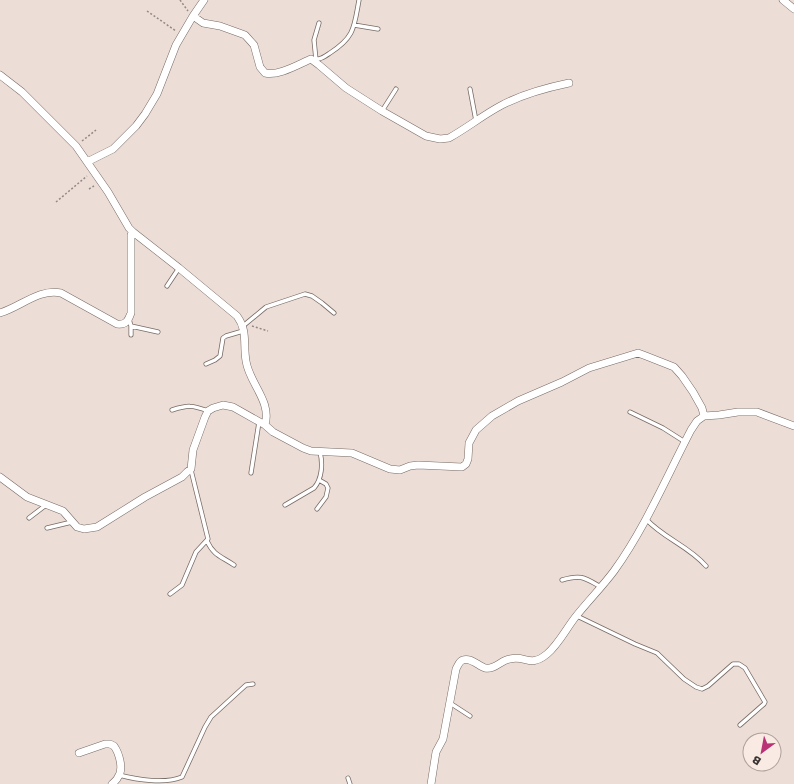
<svg xmlns="http://www.w3.org/2000/svg" width="794" height="784" font-family="Rubik,sans-serif">
	<style>
		.lines { fill: none; stroke-linecap: round; stroke-linejoin: round }
		.lane-casing { stroke: #776a64; stroke-width: 5 }
		.street-casing { stroke: #776a64; stroke-width: 8 }
		.path { stroke: #938884; stroke-width: 1.5; stroke-dasharray: 2 2; stroke-linecap: butt }
		.lane { stroke: #fff; stroke-width: 3.5 }
		.street { stroke: #fff; stroke-width: 7 }
	</style>
	<rect width="100%" height="100%" fill="#ecddd6"/>
	<g class="lines">
		<defs>
			<path id="lane" d="M354,25L378,29
				M313,59C320,60 324,57 330,53C355,37 354,27 359,0
				M316,60L314,40L319,23
				M470,89L476,121
				M382,111L396,89
				M167,286L179,268
				M129,319L131,326V335
				M131,326L158,332
				M243,326L266,307L305,294L312,296L322,303L334,313
				M206,364L215,360L220,356L223,338L226,336L243,331
				M172,410C188,405 192,405 208,411
				M630,412L663,428L685,442
				M251,473L259,422
				M285,505L314,488C322,479 323,464 320,452
				M317,509L326,497L328,488L326,484L319,480
				M29,518L46,505
				M646,519C663,538 689,546 706,566
				M47,528L72,522
				M207,541C214,556 221,556 234,565
				M562,580C581,574 585,578 601,587
				M170,594L182,585L196,552L208,539L191,470
				M577,616L635,644L657,653L684,679L696,687L702,689L708,686L733,664H739L745,668L765,702L764,704L740,725
				M450,703L470,716
				M119,775C138,780 165,784 182,777L205,727L211,717L246,685L253,684
				M348,778L350,784"/>
			<path id="street" d="M783,0L794,9
				M193,16L204,0
				M0,75L22,92L76,146L108,192L129,228L133,232L131,235V313C128,321 126,325 117,324L61,293C40,288 20,307 0,313
				M87,162L113,149L136,126L145,114L157,94L176,45L193,16L203,23L220,26L245,35L254,45L260,67L265,73C279,76 297,65 311,59L319,65L346,88L382,111L426,136L440,139L449,138C467,128 483,115 502,105C523,94 545,88 569,83
				M265,425L273,432L303,448L311,451L352,453L390,469L400,470L410,466L418,465L462,467L466,464L468,459L469,443L476,430L492,416L518,401L562,382L589,368L638,353L646,356L674,367L682,376L693,392L702,408L704,416
				M0,477L27,497L63,511L77,527L84,529L97,527L145,497L182,477L187,472L191,469L193,450L205,417L208,411L213,408L223,405L233,407L265,425C272,401 249,383 246,361C243,344 248,331 237,316L179,268L133,232
				M79,753L105,744H110L114,746C119,753 124,769 118,777C117,780 114,782 112,784
				M431,784L436,752L443,739L456,669C458,666 459,661 463,660C470,657 479,666 485,668C495,670 501,660 510,659C526,655 530,668 547,654C559,644 567,627 577,615C589,600 602,587 614,571C645,528 666,478 691,430L697,421L704,416L719,415L738,412H757L794,426"/>
		</defs>
		<use href="#lane" class="lane-casing"/>
		<use href="#street" class="street-casing"/>
		<path class="path" d="M180,0L188,11
			M147,11L176,31
			M82,141L96,130
			M89,189L94,186
			M56,202L87,176
			M252,326L268,331"/>
		<use href="#lane" class="lane"/>
		<use href="#street" class="street"/>
	</g>
	<g transform="translate(762 752) rotate(212)"><circle r="19" fill="#f9eae3" stroke="#ada19c"/>
	<path d="M0-3L7 15L0 10L-7 15Z" fill="#b83275"/>
	<text y="-6" font-size="11" font-weight="bold" text-anchor="middle" fill="#3a3432">B</text>
	</g>
</svg>
